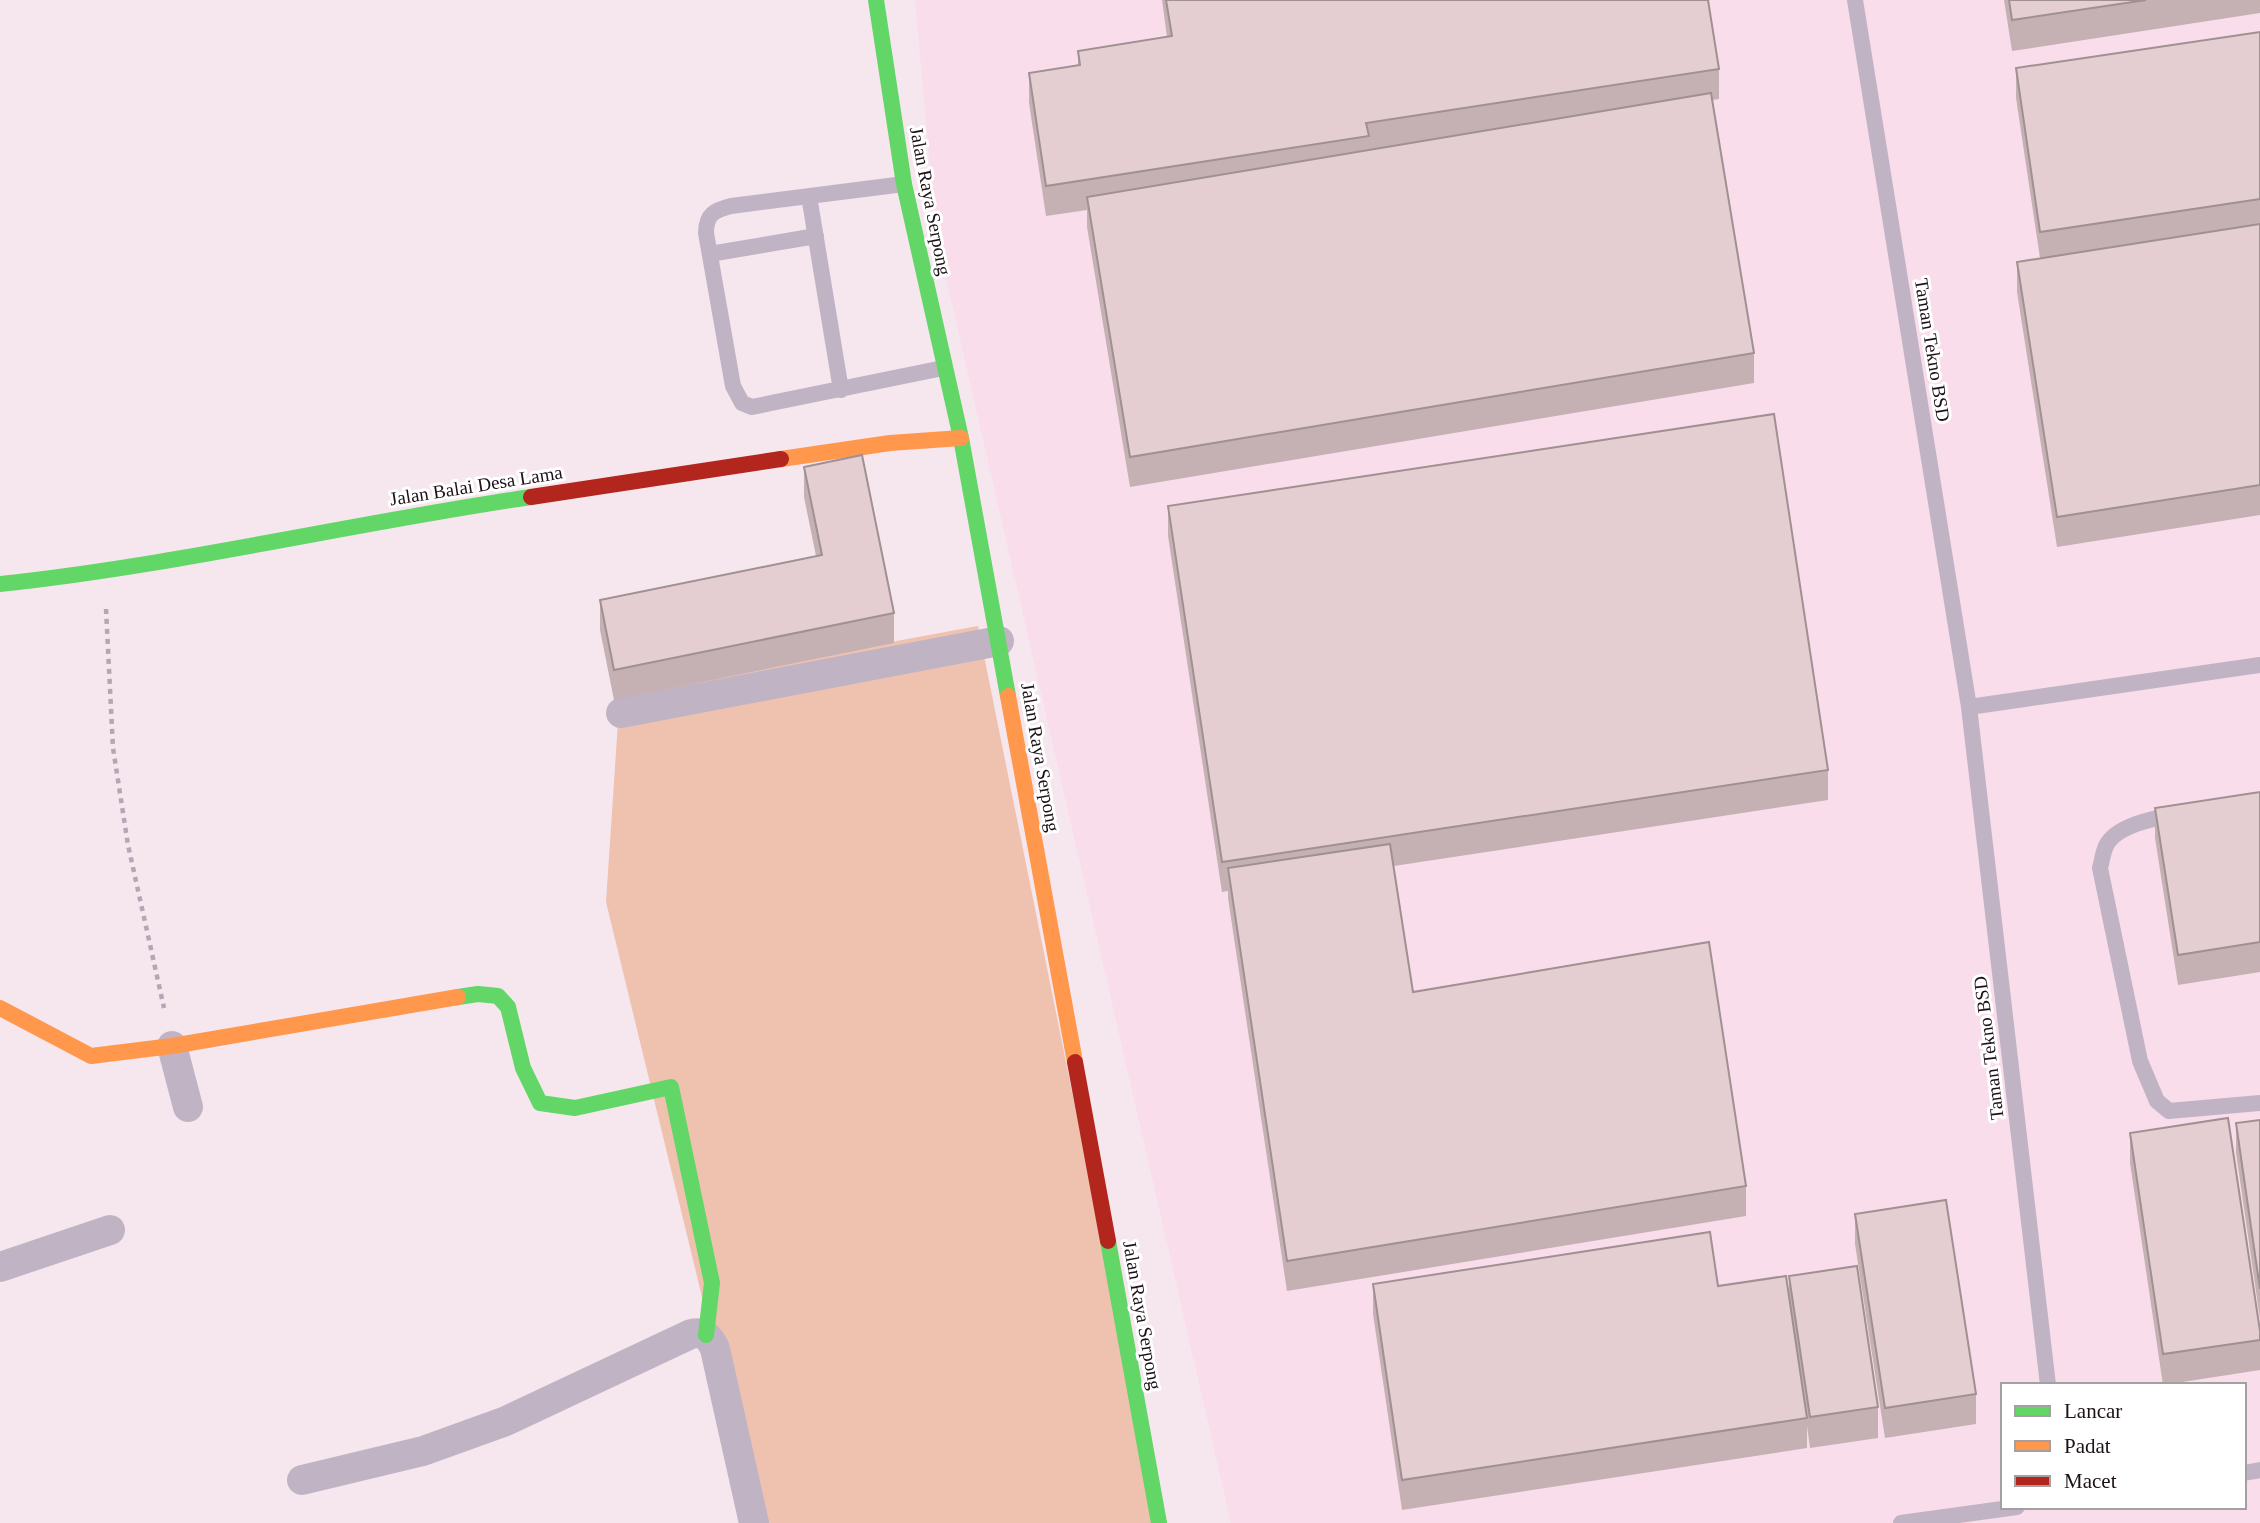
<svg xmlns="http://www.w3.org/2000/svg" width="2260" height="1523" font-family="Georgia,serif">
	<style>
		.built { fill: #f9ddeb; fill-rule: evenodd }
		.green { fill: #efc2b0 }
		.lines { fill: none; stroke-linecap: round; stroke-linejoin: round }
		.path { stroke: #b2a7b3; stroke-width: 4.5; stroke-dasharray: 5 5; stroke-linecap: butt }
		.lane { stroke: #c0b4c4; stroke-width: 16 }
		.street { stroke: #c0b4c4; stroke-width: 30 }
		.fast { stroke: #63d668; stroke-width: 16 }
		.slow { stroke: #ff974d; stroke-width: 16 }
		.jam { stroke: #b3261e; stroke-width: 16 }
		.wall { fill: #c5b1b4 }
		.building { fill: #e5ced1; stroke: #a09092; stroke-width: 2 }
		.labels { text-anchor: middle; stroke-width: 6; stroke-linejoin: round; paint-order: stroke }
		.street-label { font-size: 19px; fill: #1b1117; stroke: #fff }
	</style>
	<rect width="100%" height="100%" fill="#f6e6ee"/>
	<path class="built" d="M915,0H2260V1523H1231L936,234ZM2003,1385H2244V1507H2003Z"/>
	<path class="green" d="M978,626L1159,1523H757L606,902L620,692Z"/>
	<g class="lines">
		<path class="path" d="M106,609L113,748L128,845L164,1008"/>
		<path class="lane" d="M1855,0L1969,707L2048,1385
			M904,184L731,206C715,210 706,214 706,233L733,386L742,403L752,407L943,368
			M809,196L841,390
			M710,254L816,236
			M1969,707L2260,665
			M2176,814C2156,818 2116,825 2106,846C2103,852 2102,861 2100,868L2140,1061L2157,1101L2169,1111L2260,1103
			M2244,1473L2260,1470
			M1901,1523L2017,1507"/>
		<path class="street" d="M621,713L999,641
			M172,1046L188,1107
			M0,1267L110,1230
			M302,1480L423,1451L506,1421L691,1334C704,1331 710,1337 715,1349L754,1523"/>
		<path class="fast" d="M876,0L904,184L961,438L1008,696
			M0,584C178,565 353,523 531,497
			M458,997L478,994L498,996L508,1007L523,1068L540,1103L575,1108L671,1087L712,1283L706,1335
			M1108,1241L1159,1523"/>
		<path class="slow" d="M781,459L890,443L961,438
			M1008,696L1075,1062
			M0,1008L91,1056L172,1046L458,997"/>
		<path class="jam" d="M531,497L781,459
			M1075,1062L1108,1241"/>
	</g>
	<path class="wall" d="M1162,0H1708L1719,69V99L1712,100L1754,353V383L1130,487L1087,227V210L1046,216L1029,103V73L1078,65V51L1167,37Z
		M2004,0H2260V13L2012,51Z
		M2260,32V515L2057,547L2017,292V262L2040,258L2016,98V68Z
		M804,467L894,613V643L614,700L600,630V600L816,556L804,497Z
		M1168,506L1828,770V800L1394,866L1413,992L1746,1186V1216L1287,1291L1228,898V891L1222,892L1168,536Z
		M2260,792V972L2178,985L2155,838V808Z
		M2260,1120V1319L2236,1153V1123Z
		M2130,1133L2260,1331V1370L2163,1385L2130,1163Z
		M1855,1214L1976,1394V1424L1885,1438L1855,1244Z
		M1789,1276L1878,1407V1438L1810,1448L1807,1426V1448L1402,1510L1373,1314V1284L1718,1286L1789,1297Z"/>
	<path class="building" d="M1166,0H1708L1719,69L1366,123L1369,136L1046,186L1029,73L1080,65L1078,51L1172,36Z
		M2009,0H2146L2012,20Z
		M2260,32V199L2040,232L2016,68Z
		M1711,93L1754,353L1130,457L1087,197Z
		M2260,224V485L2057,517L2017,262Z
		M1774,414L1828,770L1222,862L1168,506Z
		M862,455L894,613L614,670L600,600L822,555L804,467Z
		M2260,792V942L2178,955L2155,808Z
		M1390,844L1413,992L1709,942L1746,1186L1287,1261L1228,868Z
		M2228,1118L2260,1331V1340L2163,1354L2130,1133Z
		M2260,1120V1289L2236,1123Z
		M1946,1200L1976,1394L1885,1408L1855,1214Z
		M1710,1232L1718,1286L1786,1276L1807,1418L1402,1480L1373,1284Z
		M1857,1266L1878,1407L1810,1417L1789,1276Z"/>
	<g class="labels">
		<g class="street-label">
			<text transform="translate(931 201) rotate(79)" y="7">Jalan Raya Serpong</text>
			<text transform="translate(1933 350) rotate(81)" y="7">Taman Tekno BSD</text>
			<text transform="translate(476 485) rotate(-9)" y="7">Jalan Balai Desa Lama</text>
			<text transform="translate(1041 757) rotate(80)" y="7">Jalan Raya Serpong</text>
			<text transform="translate(1988 1048) rotate(-97)" y="7">Taman Tekno BSD</text>
			<text transform="translate(1143 1315) rotate(80)" y="7">Jalan Raya Serpong</text>
		</g>
	</g>
	<rect x="2001" y="1383" width="245" height="126" fill="#ffffff" stroke="#a4a0a2" stroke-width="2"/>
	<rect x="2015" y="1406" width="35" height="10" fill="#63d668" stroke="#a4a0a2" stroke-width="2"/>
	<text x="2064" y="1418" font-size="21" fill="#1b1117">Lancar</text>
	<rect x="2015" y="1441" width="35" height="10" fill="#ff974d" stroke="#a4a0a2" stroke-width="2"/>
	<text x="2064" y="1453" font-size="21" fill="#1b1117">Padat</text>
	<rect x="2015" y="1476" width="35" height="10" fill="#b3261e" stroke="#a4a0a2" stroke-width="2"/>
	<text x="2064" y="1488" font-size="21" fill="#1b1117">Macet</text>
</svg>
